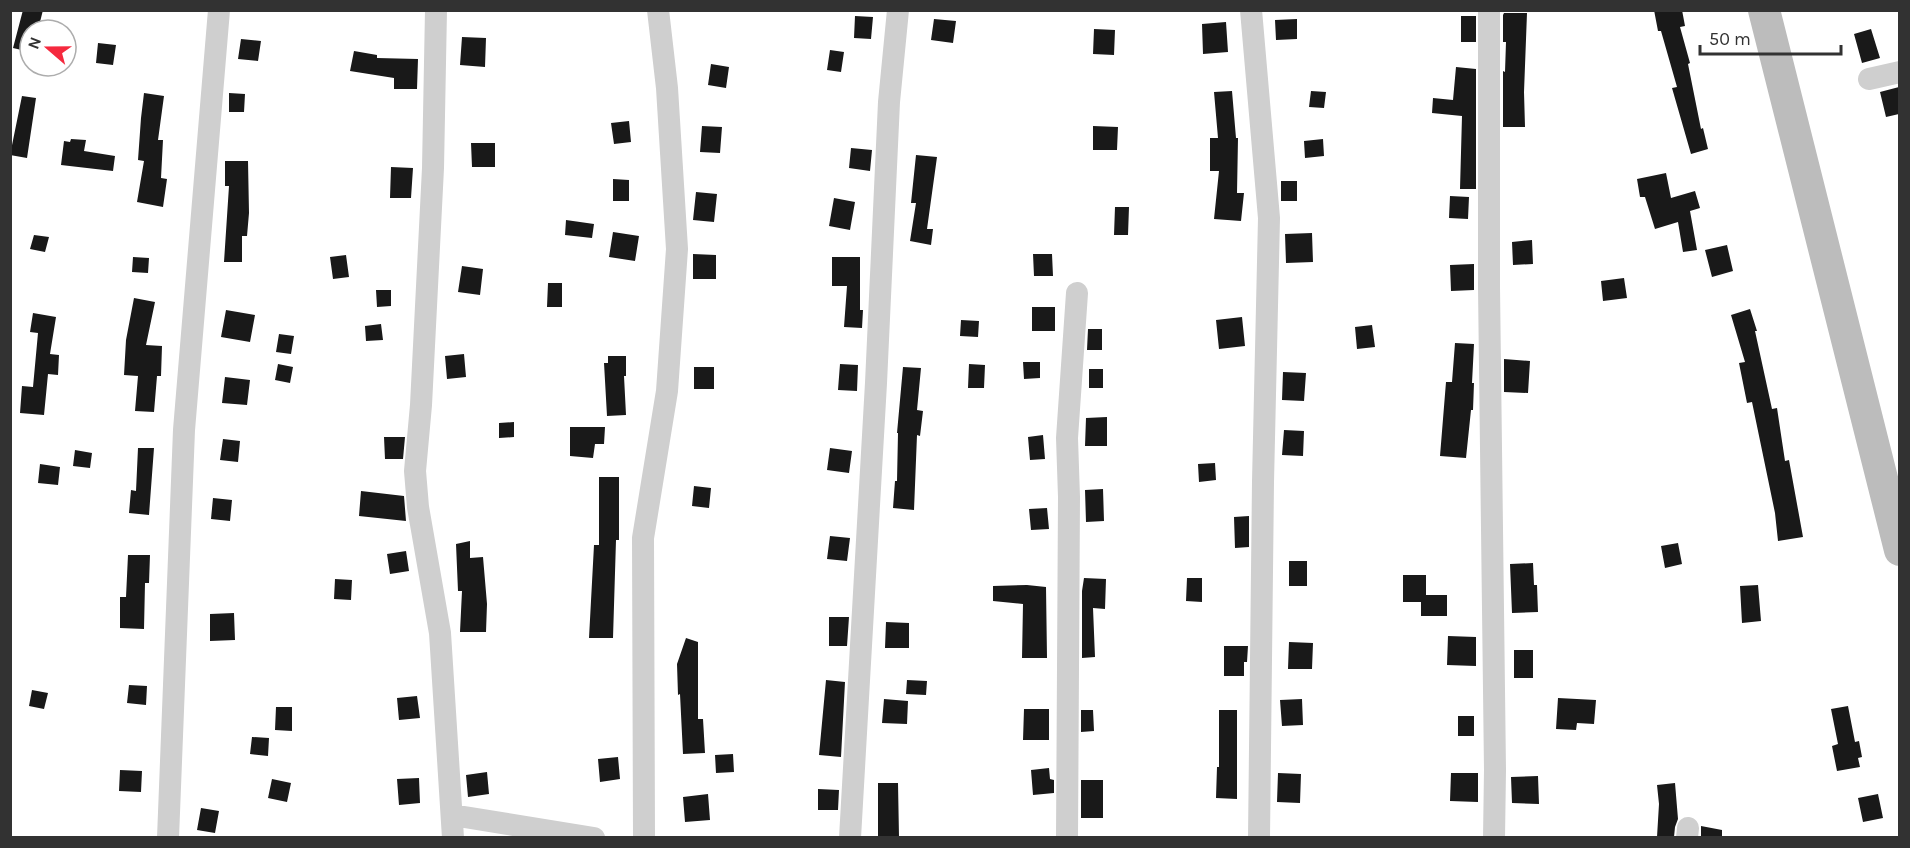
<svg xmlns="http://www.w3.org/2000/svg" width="1910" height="848" font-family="Karla,sans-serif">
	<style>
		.building { fill: #191919 }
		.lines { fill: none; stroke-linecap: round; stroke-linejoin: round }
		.minor { stroke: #cfcfcf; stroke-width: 22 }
		.secondary { stroke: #bcbcbc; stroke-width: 32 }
	</style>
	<rect width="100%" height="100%" fill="#fff"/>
	<path class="building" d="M23,10H43L38,30H30V52L13,48Z
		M1654,10H1682L1685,26L1680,27L1690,63L1688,64L1701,129L1703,128L1708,149L1691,154L1672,88L1677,87L1661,31H1658Z
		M1504,13H1527L1524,92L1525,127H1503V71L1505,72L1506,42H1503V15Z
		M855,16L873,17L871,39L854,38Z
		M1461,16H1476V42H1461Z
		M934,19L956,21L953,43L931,40Z
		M1297,19V39L1276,40L1275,20Z
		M1226,22L1228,52L1203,54L1202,24Z
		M1094,29L1115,30L1114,55L1093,54Z
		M1871,29L1880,58L1862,63L1854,34Z
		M462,37L486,38L485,67L460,65Z
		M241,39L261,41L258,61L238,59Z
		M98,43L116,45L113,65L96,63Z
		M830,50L844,52L841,72L827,70Z
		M354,51L377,55V58L418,59L417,89H394V78L350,71Z
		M711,64L729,67L726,88L708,85Z
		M1456,67L1476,69V189H1460L1462,116L1432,113L1433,98L1453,100Z
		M1899,87V114L1886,117L1880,92Z
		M1232,91L1236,138H1238L1237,193H1244L1241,221L1214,219L1219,171H1210V138H1218L1214,92Z
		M1311,91L1326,92L1324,108L1309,107Z
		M144,93L164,96L158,140H163L161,178L167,179L163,207L137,202L144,161L138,160L141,118Z
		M229,93L245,94L244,112H229Z
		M22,96L36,98L27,158L10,155Z
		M629,121L631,142L614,144L611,123Z
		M702,126L722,127L720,153L700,152Z
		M1093,126L1118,127L1117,150H1093Z
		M71,139L86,140L84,151L115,156L113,171L61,165L64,141L70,142Z
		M1323,139L1324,156L1305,158L1304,141Z
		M471,143H495V167H472Z
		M851,148L872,150L870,171L849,168Z
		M916,155L937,157L927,229H933L931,245L910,241L916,203H911Z
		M225,161H248L249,213L247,236H242V262H224L229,186H225Z
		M391,167L413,168L411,198H390Z
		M1666,173L1671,198L1695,191L1700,208L1690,211L1697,250L1683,252L1678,222L1655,229L1645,197H1640L1637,179Z
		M613,179L629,180V201H613Z
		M1281,181H1297V201H1281Z
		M696,192L717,194L714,222L693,220Z
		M1450,196L1469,197L1468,219L1449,218Z
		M834,198L855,202L850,230L829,226Z
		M1115,207H1129L1128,235H1114Z
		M566,220L594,224L592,238L565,235Z
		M613,232L639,236L635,261L609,257Z
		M1312,233L1313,262L1286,263L1285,234Z
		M34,235L49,237L45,252L30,249Z
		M1532,240L1533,264L1513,265L1512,242Z
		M1727,245L1733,271L1712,277L1705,250Z
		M693,254L716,255V279H693Z
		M1033,254H1052L1053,276H1034Z
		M346,255L349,277L333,279L330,257Z
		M133,257L149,258L148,273L132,272Z
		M832,257H860V310H863L862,328L844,327L847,286H832Z
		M1474,264V290L1451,291L1450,265Z
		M462,266L483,269L480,295L458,292Z
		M1624,278L1627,298L1603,301L1601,281Z
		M548,283H562V307H547Z
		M376,290H391V306L377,307Z
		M134,298L155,302L146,345L162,346L161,376H157L154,412L135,411L138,376L124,375L126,340Z
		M1032,307H1055V331H1032Z
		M1750,309L1757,331H1755L1772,409L1777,408L1785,461L1789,460L1803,537L1778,541L1775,513L1752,402L1747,403L1739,363L1745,362L1731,315Z
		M226,310L255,315L250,342L221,337Z
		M33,313L56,317L50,354L59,355L58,375L48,374L44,415L20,413L22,386L33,387L38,333L30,332Z
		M1242,317L1245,346L1219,349L1216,320Z
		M961,320L979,321L978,337L960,336Z
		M381,324L383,340L366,341L365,326Z
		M1372,325L1375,347L1357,349L1355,327Z
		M1088,329H1102V350H1087Z
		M279,334L294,336L291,354L276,352Z
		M1455,343L1474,344L1472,383H1474L1473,410H1471L1466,458L1440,456L1446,382H1452Z
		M464,354L466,377L447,379L445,356Z
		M608,356H626V376H624L626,415L607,416L604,363H608Z
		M1504,359L1530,361L1528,393L1504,392Z
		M1023,362H1040V378L1024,379Z
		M278,364L293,367L290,383L275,380Z
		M840,364L858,365L857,391L838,390Z
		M969,364L985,365L984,388H968Z
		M694,367H714V389H694Z
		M903,367L921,368L917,410L923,411L920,436L917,435L914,510L893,508L895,481H897L898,433H897Z
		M1089,369H1103V388H1089Z
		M1283,372L1306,373L1304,401L1282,400Z
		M225,377L250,380L247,405L222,403Z
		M1107,417V446H1085L1086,418Z
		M514,422V437L499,438V423Z
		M570,427H605L604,444H595L593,458L570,456Z
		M1284,430L1304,431L1303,456L1282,455Z
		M1043,435L1045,459L1030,460L1028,437Z
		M384,437H405L403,459H385Z
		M223,439L240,441L238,462L220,460Z
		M138,448H154L149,515L129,513L131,490L136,491Z
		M830,448L852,451L849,473L827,470Z
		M75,450L92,453L90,468L73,466Z
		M1215,463L1216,480L1199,482L1198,464Z
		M40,464L60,467L58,485L38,483Z
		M599,477H619V540H616L613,638H589L594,545H599Z
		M694,486L711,488L709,508L692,506Z
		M1103,489L1104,521L1086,522L1085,490Z
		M361,491L404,496L406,521L359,516Z
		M213,498L232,500L230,521L211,519Z
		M1047,508L1049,529L1031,530L1029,509Z
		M1249,516V547L1235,548L1234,517Z
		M830,536L850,538L847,561L827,559Z
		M470,541V558L483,557L487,604L486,632H460L462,591H458L456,544Z
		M1678,543L1682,564L1665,568L1661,546Z
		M406,551L409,571L390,574L387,554Z
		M128,555H150L149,583H145L144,629L120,628V597H126Z
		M1289,561H1307V586H1289Z
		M1533,563L1534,585H1537L1538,612L1512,613L1510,564Z
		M1403,575H1426V595H1447V616H1421V602H1403Z
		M1084,578L1106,579L1105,609L1093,608L1095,657L1082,658V591Z
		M1187,578H1202V602L1186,601Z
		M335,579L352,580L351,600L334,599Z
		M1027,585L1046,587L1047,658H1022L1023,604L993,601V586Z
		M1758,585L1761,621L1742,623L1740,586Z
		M234,613L235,640L210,641V614Z
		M829,617H849L847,646H829Z
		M886,622L909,623V648H885Z
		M1448,636L1476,637V666L1447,665Z
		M686,638L698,642V719H703L705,753L683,754L680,694L678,695L677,664Z
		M1289,642L1313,643L1312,669H1288Z
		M1224,646H1248L1247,662H1244V676H1224Z
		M1514,650H1533V678H1514Z
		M826,680L845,682L841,757L819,755Z
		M907,680L927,681L926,695L906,694Z
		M129,685L147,686L146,705L127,703Z
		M32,690L48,693L44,709L29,706Z
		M417,696L420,718L399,720L397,698Z
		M1558,698L1596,700L1594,724L1577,723L1576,730L1556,729Z
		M884,699L908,701L907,724L882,723Z
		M1302,699L1303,725L1282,726L1280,700Z
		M1848,706L1855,742L1859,741L1862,757L1858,758L1860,767L1837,771L1832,746L1838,744L1831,709Z
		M276,707H292V731L275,730Z
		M1024,709H1049V740H1023Z
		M1081,710H1093L1094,731L1081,732Z
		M1219,710H1237V799L1216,798L1217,767H1219Z
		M1458,716H1474V736H1458Z
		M252,737L269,738L268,756L250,754Z
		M733,754L734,772L716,773L715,755Z
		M618,757L620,779L600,782L598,759Z
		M1049,768L1050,779L1054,780V793L1033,795L1031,770Z
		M120,770L142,771L141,792L119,791Z
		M487,772L489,794L468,797L466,775Z
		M1278,773L1301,774L1300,803L1277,802Z
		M1451,773H1478V802L1450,801Z
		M1538,776L1539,804L1512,803L1511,777Z
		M419,778L420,803L399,805L397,779Z
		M272,779L291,783L287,802L268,798Z
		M1081,780H1103V818H1081Z
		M878,783H898L899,837H878Z
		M1675,783L1678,819L1675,827L1674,837H1657L1659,804L1657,785Z
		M818,789L839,790L838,810H818Z
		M708,794L710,820L685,822L683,797Z
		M1878,794L1883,818L1863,822L1858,798Z
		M201,808L219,811L215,833L197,830Z
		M1701,826L1722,830V837H1701Z"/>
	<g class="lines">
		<path class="minor" d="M436,10L433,168L421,405L415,471L418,507L440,633L453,838
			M1251,10L1269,218L1263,482L1259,838
			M1489,10V287L1495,770L1494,838
			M1869,79L1900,72
			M452,815L594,838
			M168,838L184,430L219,10
			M644,838L643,538L667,391L677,249L667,88L658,10
			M850,838L876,383L889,102L898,10
			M1067,838L1069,497L1067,438L1077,293
			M1687,838L1688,828"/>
		<path class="secondary" d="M1764,10L1900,550"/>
	</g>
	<rect width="1910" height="848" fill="none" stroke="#323232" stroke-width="24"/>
	<g transform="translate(48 48) rotate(290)"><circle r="28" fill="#ffffff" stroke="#adadad" stroke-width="1.5"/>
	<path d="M0-4.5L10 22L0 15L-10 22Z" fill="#f5293e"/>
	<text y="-9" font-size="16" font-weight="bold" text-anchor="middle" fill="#323232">N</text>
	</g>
	<path d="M1700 45v9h141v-9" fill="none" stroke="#323232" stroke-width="3"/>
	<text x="1709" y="45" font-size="18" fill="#323232" stroke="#ffffff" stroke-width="4.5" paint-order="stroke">50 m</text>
</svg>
